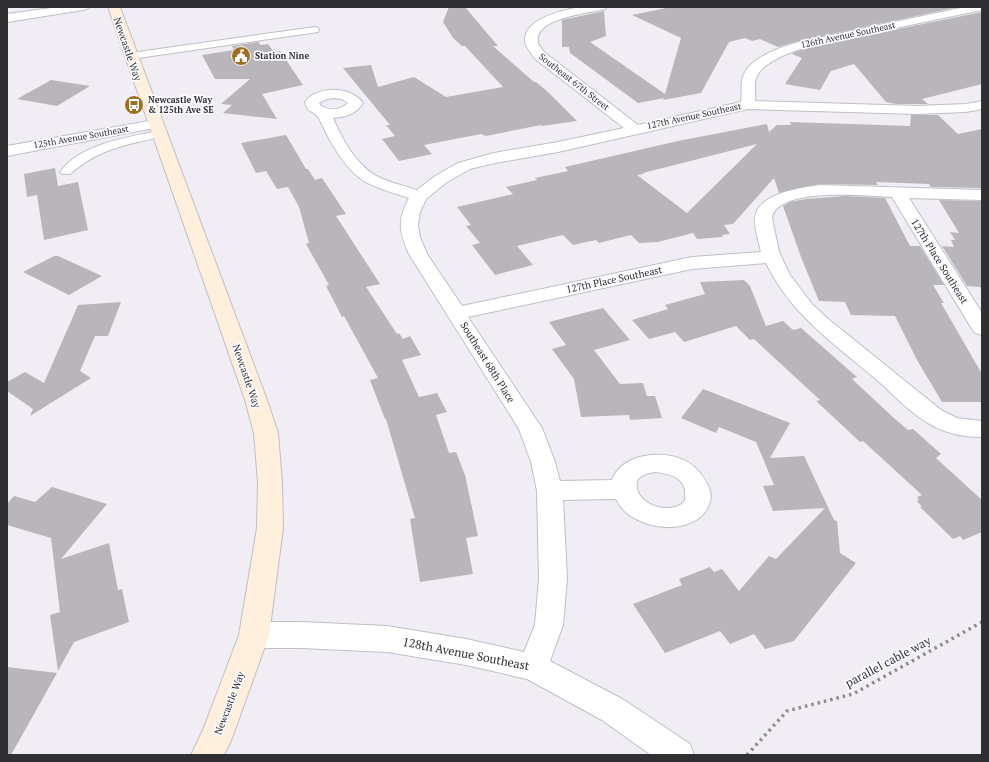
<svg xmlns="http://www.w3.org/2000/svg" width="989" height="762" font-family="'PT Serif',serif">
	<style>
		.building { fill: #b8b5bb; fill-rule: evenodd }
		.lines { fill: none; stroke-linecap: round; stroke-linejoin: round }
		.lane-casing { stroke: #c1bec4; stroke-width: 2 }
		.street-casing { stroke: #c1bec4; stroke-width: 2 }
		.secondary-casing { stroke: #c1bec4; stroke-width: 2 }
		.path { stroke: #8d8b8f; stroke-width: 3.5; stroke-dasharray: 2.5 4; stroke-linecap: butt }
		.lane { fill: #fff; fill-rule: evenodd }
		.street { fill: #fff; fill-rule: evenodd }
		.secondary { fill: #fef0dd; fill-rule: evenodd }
		.labels { text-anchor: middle; stroke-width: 3.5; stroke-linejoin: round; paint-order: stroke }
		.far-street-label { font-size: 9px; fill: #302f31; stroke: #fdfbfe }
		.far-poi-label { font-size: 9px; font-weight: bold; fill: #302f31; stroke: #fdfbfe; text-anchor: start }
		.street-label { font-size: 10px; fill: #302f31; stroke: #fdfbfe }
		.near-street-label { font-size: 12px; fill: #302f31; stroke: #fdfbfe }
	</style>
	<rect width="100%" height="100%" fill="#f1edf4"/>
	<path class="building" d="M449,7H465L498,46H493L534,82H536L548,92L577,121L542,126L541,125L486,136L481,134L424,145L432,154L399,161L382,139L395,136L386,125H390L343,68L371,65L378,87L414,77L446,97L503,87L465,46H462L453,38L443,22Z
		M671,7H958L795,42L778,47L760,39L752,41L745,38L729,42L701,93L663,100L664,98L638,103L570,53L569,47H562V20L604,11L606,36L590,42L665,94L681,38L632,15Z
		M982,12V84L922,99L928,104H896L886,102L854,64L831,71L820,90L785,84L802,58L792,54L795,52L809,47Z
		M258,42L261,45L268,44L274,52L280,51L303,85L262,94L277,119L223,113L232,105L221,104L250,79H215L202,55L234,50L232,46Z
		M51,80L90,86L57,106L17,99Z
		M911,115H938L958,134L982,129V188L931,187L929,184L876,182L878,185L820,184L779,193L774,178L733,224L724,225L730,234L722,235L723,237L697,239L693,233L658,242L639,243L631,235L599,243L596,240L573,245L563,235L517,246L533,265L495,275L472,245L480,243L466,226L471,225L457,207L513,194L506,187L537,180L535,178L568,171L565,167L678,141L767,124L769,132L777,125H791L790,122L910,126ZM757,144L687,213L637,175L644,174L643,173Z
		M286,135L306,169H308L315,180L322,178L346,214L336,216L380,284L366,287L397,334L399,333L403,339L410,336L421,355L402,360L419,397L437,393L447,412L436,415L449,453L456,452L465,475L478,536L466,538L473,574L420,582L410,519L415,518L386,419H385L370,380L378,378L344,316L342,317L326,286L329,285L306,244L309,243L299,207L288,187L277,189L266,171L256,173L241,143Z
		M55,168L58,186L78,182L88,230L44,240L37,195L27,197L24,174Z
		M845,196L885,198L910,246H920L944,285H933L944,303H941L982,374V402H942L917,360L895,316L851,315L845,302L819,301L801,257L783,206L790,202L806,199Z
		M939,200L982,201V290L980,287L967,286L942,246L954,247L951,240H955L950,232L959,233Z
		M54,256H58L102,276L69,295L23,272Z
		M744,280L750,286L766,326L783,321L793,330L801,328L857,377L852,379L895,419L908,430L913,429L941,454L936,458L982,500V532L963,540L960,536L953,539L920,507H922L917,501L919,500L917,497L922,495L863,441L860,442L816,401L820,400L754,339L750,340L736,326L684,342L675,332L649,339L632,320L668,309L665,305L705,294L700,282Z
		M121,302L108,336H95L80,371L91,378L30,416L33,409L7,391V382L25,372L44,383L78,305Z
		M603,308L630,340L594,350L620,384L643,383L647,396H655L662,418L630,420L629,415L581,417L574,379L552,349L566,345L549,322Z
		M703,389L790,423L770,458L804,456L834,520L837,521L840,553L856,563L794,641L765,649L754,634L730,644L720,631L665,653L633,604L682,585L679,579L710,567L714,572L722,569L739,591L769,556L776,559L825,508L773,511L763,486L774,485L756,442L719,427L716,433L681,418Z
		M52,487L107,504L61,559L109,543L118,590L122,589L129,622L74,642L58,671L50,615L60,612L51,538L7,525V504L14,496L35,502Z
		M7,667L57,673L11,755H7Z"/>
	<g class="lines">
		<defs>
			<path id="lane" d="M315,27L318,28L319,30L318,32L131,59L126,56L131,53Z
				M159,131L163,132L164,134L163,136C124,146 102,147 70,174H62L60,172C80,144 128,137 159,131Z"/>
			<path id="street" d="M59,7H89L87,9L83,10L7,22V14Z
				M581,7H607L605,9C589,13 534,18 538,42C538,45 542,49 544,52L638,125L741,102C742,95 741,87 742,80C747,58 777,49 795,43L965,7H982V10L809,46C794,51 760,62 756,79C754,85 756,94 755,101L917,106L966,104L982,101V109L966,112L917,114L748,109L558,152L495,163L470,169L447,182L426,199L420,212L418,225L420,237L427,254L462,306L692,257L761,252C759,243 754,227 755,218C757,193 801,188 820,185L982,190V200L909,198L982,313V335L975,333L972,329L892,197C869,196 777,186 772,218L779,252L790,275L812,304L827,318L941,410L957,418L982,421V437C966,437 949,434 935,427C913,416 896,397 878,381C836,345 790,314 766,263L692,269L468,317L542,428L555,462L560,481L612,480C617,466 630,459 644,456C669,452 694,458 706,482C710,488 712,495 710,502C703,527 669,531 648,524C633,519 623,513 616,499L563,500L567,578L563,625L550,661L624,700L690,744L694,755H651L602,720L527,679L466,665L387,652L301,648H254L244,644L239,635L244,626L254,622H301L387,626L466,639L524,652L535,625L539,578L537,491L531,462L519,429L409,254C399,231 397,221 409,198C366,184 355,183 331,142C326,134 323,125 318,117C313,110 307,113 305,102C317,85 351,86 363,103C356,114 346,117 333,118C341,137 355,162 373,174C386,182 402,185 417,190L435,176L458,163L494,153L558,142L624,128L534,58C531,53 526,47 525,42C523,18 564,10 581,7ZM334,98L342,99L348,103C339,111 329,111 320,105L319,103L327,99ZM654,472C667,473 686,477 685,494C685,497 686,500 683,503C670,514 640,506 637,488C634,477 645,474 654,472Z
				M155,120L160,121L162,124L160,127L7,156V146Z"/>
			<path id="secondary" d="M108,7H120L267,400L278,433L282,483L283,528L269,635L232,738L224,755H191L203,730L239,635L257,528L258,483L254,433L245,400Z"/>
		</defs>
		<use href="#lane" class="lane-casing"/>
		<use href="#street" class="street-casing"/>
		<use href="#secondary" class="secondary-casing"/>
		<path class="path" d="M747,755L787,711L853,694L982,622"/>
		<use href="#lane" class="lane"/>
		<use href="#street" class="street"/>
		<use href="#secondary" class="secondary"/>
	</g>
	<defs>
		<symbol id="civic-disc" viewBox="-11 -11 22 22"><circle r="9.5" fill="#9e6f22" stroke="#fdfbfe"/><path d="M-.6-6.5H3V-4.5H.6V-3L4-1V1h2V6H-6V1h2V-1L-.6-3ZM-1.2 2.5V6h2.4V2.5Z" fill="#fff"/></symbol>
		<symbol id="bus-disc" viewBox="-11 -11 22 22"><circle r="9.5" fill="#9e6f22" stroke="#fdfbfe"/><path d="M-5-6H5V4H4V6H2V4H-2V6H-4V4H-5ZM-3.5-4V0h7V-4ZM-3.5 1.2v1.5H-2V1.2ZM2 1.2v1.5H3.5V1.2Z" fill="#fff"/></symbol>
	</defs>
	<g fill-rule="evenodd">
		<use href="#civic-disc" x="230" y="45" width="22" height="22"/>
		<use href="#bus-disc" x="123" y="94" width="22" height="22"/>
	</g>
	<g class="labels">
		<g class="far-street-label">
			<text transform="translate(848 35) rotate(-12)" y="3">126th Avenue Southeast</text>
			<text transform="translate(574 82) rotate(38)" y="3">Southeast 67th Street</text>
			<text transform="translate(694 116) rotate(-12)" y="3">127th Avenue Southeast</text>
			<text transform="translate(81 137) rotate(-10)" y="3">125th Avenue Southeast</text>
		</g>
		<g class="far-poi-label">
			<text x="255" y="59">Station Nine</text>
			<text x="148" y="103">Newcastle Way<tspan x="148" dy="10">&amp; 125th Ave SE</tspan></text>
		</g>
		<g class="street-label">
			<text transform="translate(128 49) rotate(71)" y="4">Newcastle Way</text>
			<text transform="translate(940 261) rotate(58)" y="4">127th Place Southeast</text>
			<text transform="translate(614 279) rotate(-12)" y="4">127th Place Southeast</text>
			<text transform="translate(488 362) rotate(58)" y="4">Southeast 68th Place</text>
			<text transform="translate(247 376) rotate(71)" y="4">Newcastle Way</text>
			<text transform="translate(229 703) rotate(-69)" y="4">Newcastle Way</text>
		</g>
		<g class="near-street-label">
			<text transform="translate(466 654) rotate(11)" y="4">128th Avenue Southeast</text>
			<text transform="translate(888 662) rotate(-28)" y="4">parallel cable way</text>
		</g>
	</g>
	<rect width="989" height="762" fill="none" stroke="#302f31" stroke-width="16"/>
</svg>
